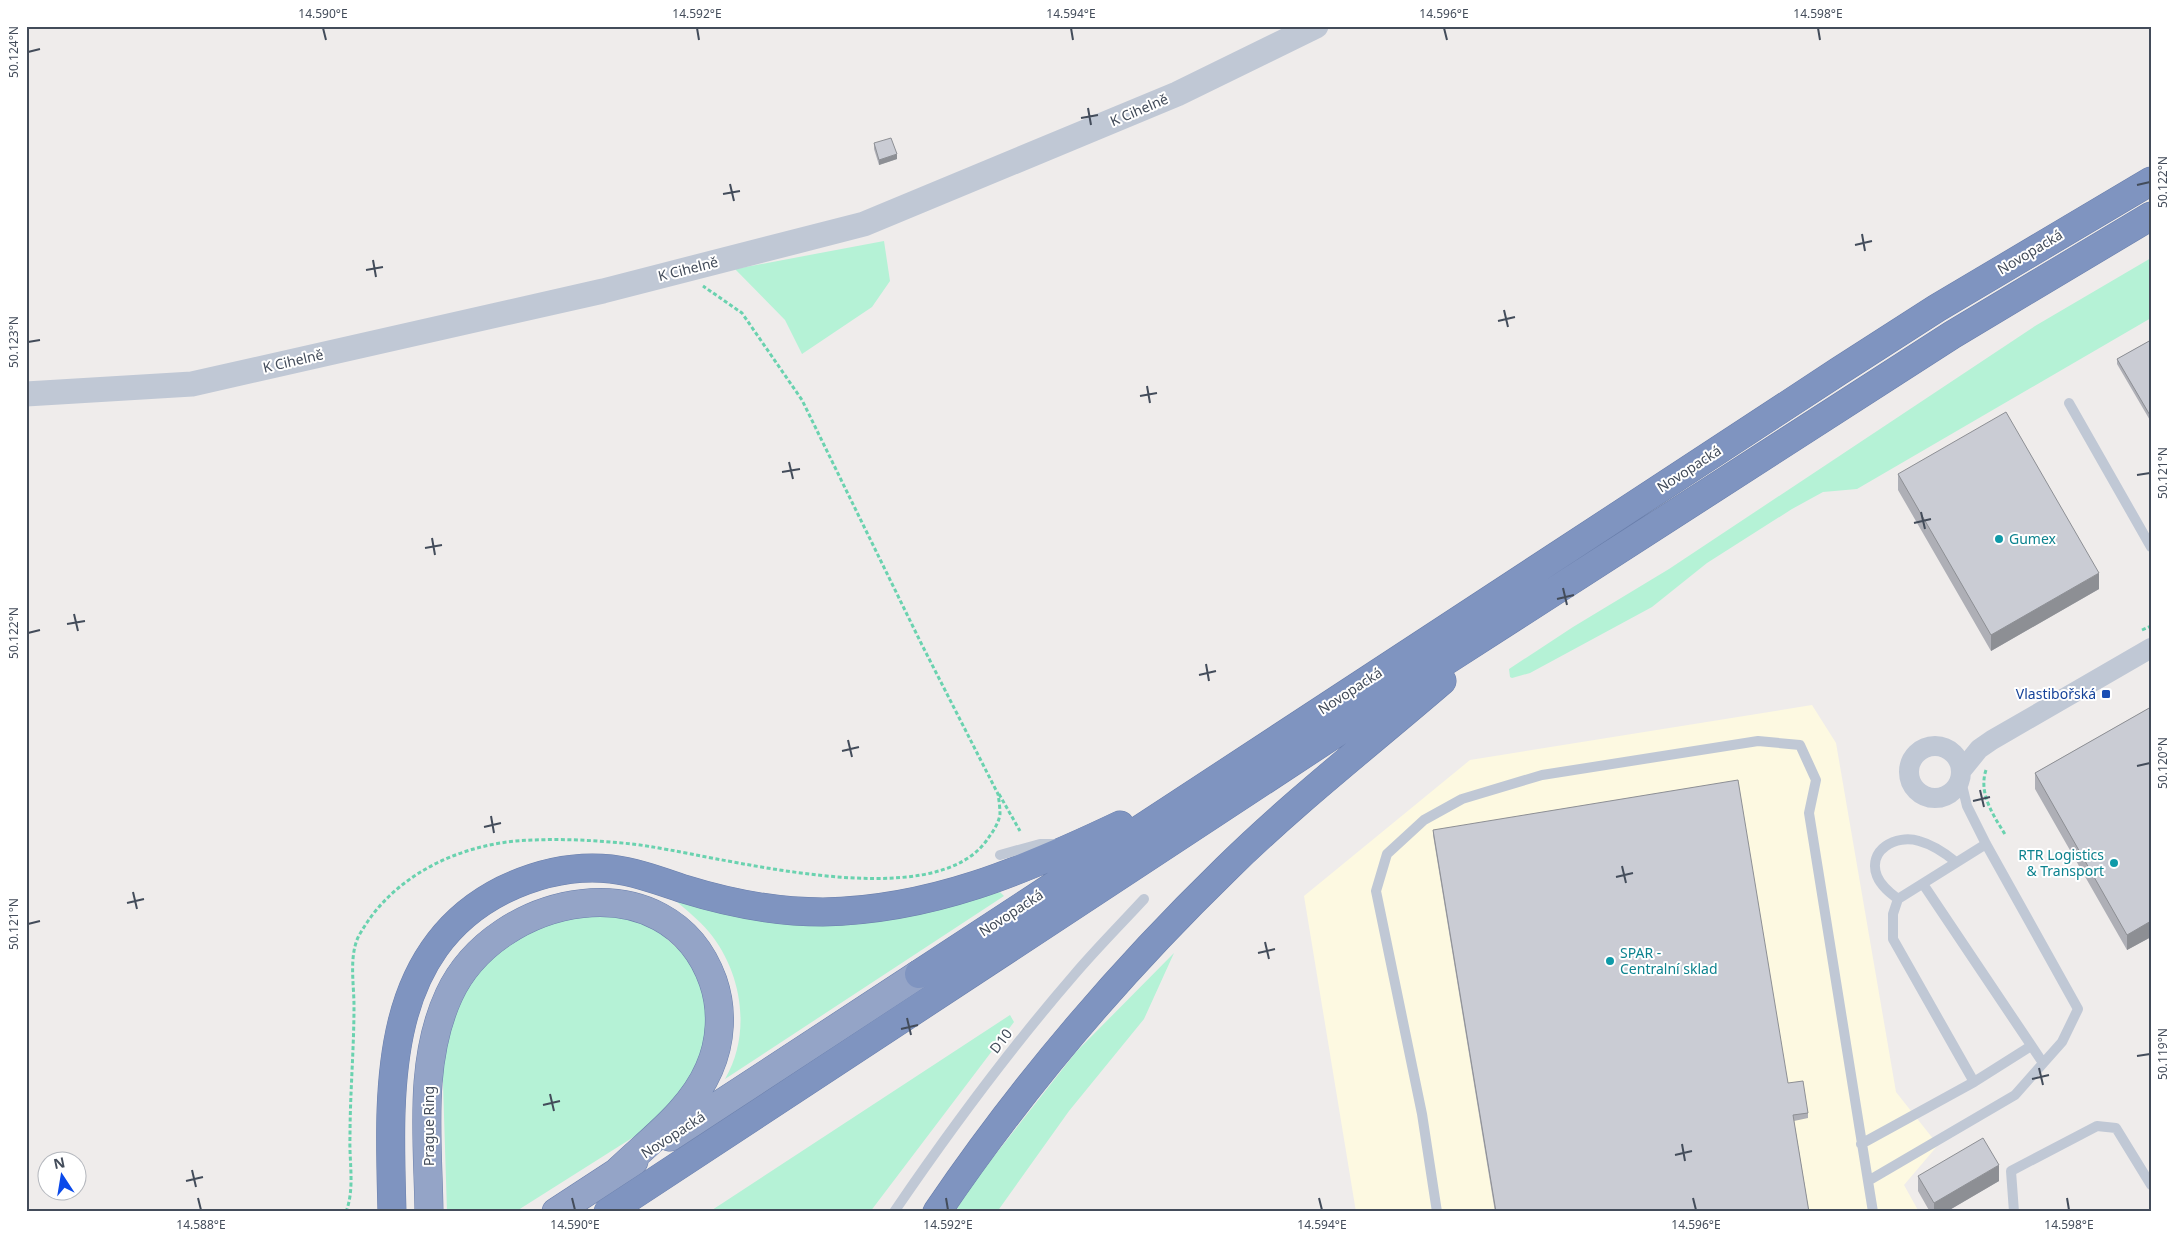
<svg xmlns="http://www.w3.org/2000/svg" width="2177" height="1238" font-family="'Noto Sans',sans-serif">
	<style>
		.commercial { fill: #fdf9e1 }
		.green { fill: #b5f2d6 }
		.lines { fill: none; stroke-linecap: round; stroke-linejoin: round }
		.trunk-casing { stroke: #6a7fab; stroke-width: 29 }
		.motorway-casing { stroke: #6a7fab; stroke-width: 29 }
		.path { stroke: #6ad2af; stroke-width: 3; stroke-dasharray: 4 2.5; stroke-linecap: butt }
		.service { stroke: #c0c8d5; stroke-width: 10 }
		.minor { stroke: #c0c8d5; stroke-width: 20 }
		.tertiary { stroke: #c0c8d5; stroke-width: 25 }
		.trunk { stroke: #94a4c7; stroke-width: 28 }
		.motorway { stroke: #7f94c0; stroke-width: 28 }
		.wall { fill: #aeafb6 }
		.shaded-wall { fill: #8d8f94 }
		.building { fill: #caccd4; stroke: #8d8f94 }
		.ticks { fill: none; stroke: #434c5a; stroke-width: 2 }
		.culture-dot { fill: #0f9aa8; stroke: #fff; stroke-width: 2 }
		.transit-dot { fill: #1a4fb4; stroke: #fff; stroke-width: 2 }
		.labels { text-anchor: middle; stroke-width: 4; stroke-linejoin: round; paint-order: stroke }
		.street-label { font-size: 14px; fill: #434c5a; stroke: #fff }
		.culture-label { font-size: 14px; fill: #0d838f; stroke: #fff; text-anchor: start }
		.transit-label { font-size: 14px; fill: #164399; stroke: #fff; text-anchor: end }
		.neatline { fill: none; stroke: #434c5a; stroke-width: 2 }
		.ticks-label { font-size: 12px; text-anchor: middle; fill: #434c5a }
	</style>
	<rect width="100%" height="100%" fill="#efeceb"/>
	<path class="commercial" d="M1812,705L1836,743L1896,1092L1938,1145L1904,1185L1919,1212H1356L1304,896L1470,760Z"/>
	<path class="green" d="M884,241L890,281L872,307L802,354L785,320L735,269Z
		M2151,258V318L1857,489L1823,492L1792,509L1707,563L1652,607L1530,673L1512,678L1510,677L1509,669L1573,627L1669,569L2035,326Z
		M1000,892L1004,896L725,1079C752,1033 742,972 709,932C699,920 686,910 675,900L867,922L938,910Z
		M607,910L646,920L699,968L709,1031L695,1078L651,1126L515,1212H447L442,1051L461,985L538,921Z
		M1174,953L1144,1019L1069,1111L997,1212H955L973,1183L1076,1052Z
		M1010,1015L1014,1022L870,1212H709Z"/>
	<g class="lines">
		<defs>
			<path id="trunk" d="M670,1137L919,974
				M429,1212C428,1140 418,1062 449,995C496,893 669,858 713,981C723,1010 721,1042 709,1069C691,1111 650,1140 618,1171
				M556,1212L634,1161"/>
			<path id="motorway" d="M919,974L1839,371L1937,308L2151,181
				M392,1212C389,1094 380,952 503,890C536,874 574,865 611,869C636,872 660,881 684,889C729,903 775,912 823,912C931,910 1023,871 1120,825
				M608,1212L1432,670L1952,335L2151,216
				M937,1212C1021,1088 1119,973 1226,869C1294,802 1370,743 1442,681"/>
		</defs>
		<use href="#trunk" class="trunk-casing"/>
		<use href="#motorway" class="motorway-casing"/>
		<path class="path" d="M2142,630L2151,626
			M1986,770C1978,794 1994,816 2006,836
			M999,794L1020,831
			M346,1212C355,1188 349,1162 350,1137C350,1093 354,1050 354,1006C354,983 348,952 361,932C393,877 454,847 516,841C554,838 594,840 632,844C713,853 936,921 989,837C994,830 999,822 1000,814C1000,808 999,800 998,794L922,645L802,400L742,313L703,286"/>
		<path class="service" d="M2069,403L2151,547
			M1000,855L1040,844H1058
			M1923,884L2043,1063
			M1898,899C1890,893 1881,886 1877,876C1867,850 1896,834 1919,841C1934,845 1945,853 1956,862
			M1974,1082L1893,939V914L1898,899L1986,844
			M1861,1144L1974,1082L2031,1046
			M894,1212C950,1130 1009,1050 1074,975C1096,949 1121,924 1144,899
			M1437,1212L1422,1114L1376,891L1387,854L1424,820L1462,799L1542,775L1758,741L1800,745L1816,780L1809,813L1868,1181
			M1873,1212L1868,1181L2015,1095L2062,1042L2078,1009L1986,844L1967,806L1961,781
			M2014,1212L2011,1171L2097,1126L2116,1128L2151,1185"/>
		<path class="minor" d="M1909 772a26 26 0 1 1 52 0a26 26 0 1 1-52 0Z
			M1962,770L1979,749L1992,740L2151,648"/>
		<path class="tertiary" d="M26,394L192,384L603,291L864,224L1177,94L1316,26"/>
		<use href="#trunk" class="trunk"/>
		<use href="#motorway" class="motorway"/>
	</g>
	<path class="wall" d="M874,143L897,159L879,165L874,149Z
		M2151,340V422L2117,364V359Z
		M1898,474L2099,589L1991,651L1898,490Z
		M2151,707V937L2127,950L2035,789V773Z
		M1433,830L1788,1083L1808,1113V1118L1794,1121L1809,1212H1495L1433,835Z
		M1918,1176L1999,1181L1946,1212H1930L1918,1191Z"/>
	<path class="shaded-wall" d="M897,154V159L879,165V160Z
		M2099,573V589L1991,651V635Z
		M2151,921V937L2127,950V935Z
		M1999,1165V1181L1946,1212H1934V1203Z"/>
	<path class="building" d="M891,138L897,154L879,160L874,143Z
		M2151,340V417L2117,359Z
		M2006,412L2099,573L1991,635L1898,474Z
		M2151,707V921L2127,935L2035,773Z
		M1738,780L1788,1083L1803,1081L1808,1113L1793,1115L1809,1212H1496L1433,830Z
		M1983,1138L1999,1165L1934,1203L1918,1176Z"/>
	<path class="ticks" d="M323,28L326,40M697,28L699,40M1071,28L1073,40M1444,28L1447,40M1818,28L1820,40M28,52L40,49M1088,108L1091,125M1081,118L1098,115M730,184L734,201M2137,185L2150,182M723,194L740,191M1862,234L1865,251M1855,245L1872,241M373,260L376,277M366,270L383,267M1504,310L1508,327M1498,321L1515,317M28,342L40,340M1147,386L1150,403M1140,396L1157,393M789,462L793,479M782,472L800,469M2137,475L2150,473M1921,512L1925,529M1914,523L1931,519M432,538L435,555M425,548L442,545M1563,588L1567,605M1557,599L1574,595M74,614L78,631M67,624L85,621M28,633L40,630M1206,664L1209,681M1199,675L1216,671M848,740L852,757M842,751L859,747M2137,766L2150,763M1980,790L1984,807M1973,801L1990,797M491,816L494,833M484,827L501,823M1622,866L1626,883M1616,877L1633,873M133,892L137,909M127,903L144,899M28,924L40,921M1265,942L1269,959M1258,953L1275,949M907,1018L911,1035M901,1029L918,1025M2137,1056L2150,1054M2039,1068L2043,1085M2032,1079L2049,1075M550,1094L554,1111M543,1105L560,1101M1682,1144L1685,1161M1675,1155L1692,1151M192,1170L196,1187M186,1181L203,1177M198,1198L201,1210M572,1198L575,1210M946,1198L948,1210M1319,1198L1322,1210M1693,1198L1696,1210M2067,1198L2069,1210"/>
	<g class="culture-dot">
		<circle cx="1999" cy="539" r="5"/>
		<circle cx="2114" cy="863" r="5"/>
		<circle cx="1610" cy="961" r="5"/>
	</g>
	<rect class="transit-dot" x="2101" y="689" width="10" height="10" rx="2.5"/>
	<g class="labels">
		<g class="street-label">
			<text transform="translate(1139 110) rotate(-23)" y="5">K Cihelně</text>
			<text transform="translate(2030 252) rotate(-31)" y="5">Novopacká</text>
			<text transform="translate(688 269) rotate(-14)" y="5">K Cihelně</text>
			<text transform="translate(293 361) rotate(-13)" y="5">K Cihelně</text>
			<text transform="translate(1689 469) rotate(-33)" y="5">Novopacká</text>
			<text transform="translate(1350 691) rotate(-33)" y="5">Novopacká</text>
			<text transform="translate(1011 913) rotate(-33)" y="5">Novopacká</text>
			<text transform="translate(1001 1041) rotate(-52)" y="5">D10</text>
			<text transform="translate(429 1126) rotate(-90)" y="5">Prague Ring</text>
			<text transform="translate(673 1135) rotate(-33)" y="5">Novopacká</text>
		</g>
		<g class="culture-label">
			<text x="2009" y="544">Gumex</text>
			<text x="2104" y="860" text-anchor="end">RTR Logistics<tspan x="2104" dy="16">&amp; Transport</tspan></text>
			<text x="1620" y="958">SPAR -<tspan x="1620" dy="16">Centralní sklad</tspan></text>
		</g>
		<g class="transit-label">
			<text x="2096" y="699">Vlastibořská</text>
		</g>
	</g>
	<rect width="2177" height="1238" fill="none" stroke="#ffffff" stroke-width="55"/>
	<g transform="translate(62 1176) rotate(348)"><circle r="24" fill="#ffffff" stroke="#b4b7bd"/>
	<path d="M0-4L9 19L0 12L-9 19Z" fill="#0a49ea"/>
	<text y="-8" font-size="14" font-weight="bold" text-anchor="middle" fill="#434c5a">N</text>
	</g>
	<rect x="28" y="28" width="2122" height="1182" class="neatline"/>
	<g class="ticks-label">
		<text x="323" y="18">14.590°E</text>
		<text x="697" y="18">14.592°E</text>
		<text x="1071" y="18">14.594°E</text>
		<text x="1444" y="18">14.596°E</text>
		<text x="1818" y="18">14.598°E</text>
		<text transform="translate(14 52) rotate(-90)" y="4">50.124°N</text>
		<text transform="translate(2163 182) rotate(-90)" y="4">50.122°N</text>
		<text transform="translate(14 342) rotate(-90)" y="4">50.123°N</text>
		<text transform="translate(2163 473) rotate(-90)" y="4">50.121°N</text>
		<text transform="translate(14 633) rotate(-90)" y="4">50.122°N</text>
		<text transform="translate(2163 763) rotate(-90)" y="4">50.120°N</text>
		<text transform="translate(14 924) rotate(-90)" y="4">50.121°N</text>
		<text transform="translate(2163 1054) rotate(-90)" y="4">50.119°N</text>
		<text x="201" y="1229">14.588°E</text>
		<text x="575" y="1229">14.590°E</text>
		<text x="948" y="1229">14.592°E</text>
		<text x="1322" y="1229">14.594°E</text>
		<text x="1696" y="1229">14.596°E</text>
		<text x="2069" y="1229">14.598°E</text>
	</g>
</svg>
